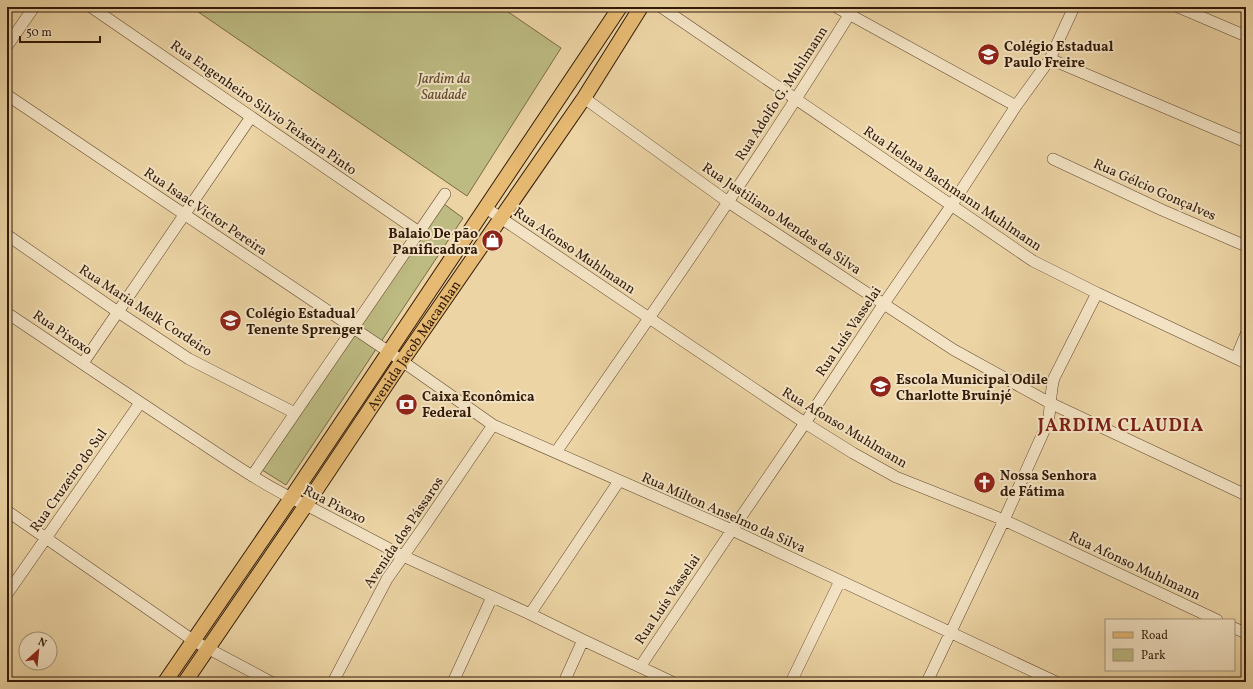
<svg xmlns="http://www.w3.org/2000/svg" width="1253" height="689" font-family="Vollkorn,serif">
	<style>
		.green { fill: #bdbb82; stroke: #786a45 }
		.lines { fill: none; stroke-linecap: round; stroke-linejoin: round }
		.minor-casing { stroke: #60482f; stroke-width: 12 }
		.major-casing { stroke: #321a08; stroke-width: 16 }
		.minor { stroke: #f3e3c4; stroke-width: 11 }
		.major { stroke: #e6ba72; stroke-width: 14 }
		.labels { text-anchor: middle; stroke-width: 4; stroke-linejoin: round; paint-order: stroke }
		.poi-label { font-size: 14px; font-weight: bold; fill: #321a08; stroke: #f3e3c4; text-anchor: start }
		.park-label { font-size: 14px; font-style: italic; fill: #5c4a2d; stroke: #f3e3c4 }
		.street-label { font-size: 14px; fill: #321a08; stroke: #f3e3c4 }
		.district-label { font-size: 18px; font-weight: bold; letter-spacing: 1px; fill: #7a1f14; stroke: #f3e3c4 }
	</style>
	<rect width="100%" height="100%" fill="#ecd4a4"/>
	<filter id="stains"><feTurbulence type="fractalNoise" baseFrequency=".005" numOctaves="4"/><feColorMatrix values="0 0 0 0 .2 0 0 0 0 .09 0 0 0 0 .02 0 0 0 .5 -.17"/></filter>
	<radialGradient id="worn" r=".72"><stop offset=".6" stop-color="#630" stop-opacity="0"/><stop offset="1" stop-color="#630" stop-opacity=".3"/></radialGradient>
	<path class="green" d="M191,7H501L561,48L467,196Z
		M444,204L463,218L286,485L262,470Z"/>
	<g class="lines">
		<defs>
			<path id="minor" d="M91,7L419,232
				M661,7L1033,261L1097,293L1246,363
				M836,7L1016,106
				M1178,7L1246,36
				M7,46L34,7
				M1050,59L1246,142
				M7,95L389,352L493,425L732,530L1056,682
				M584,98L728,202L954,350L1050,403L1246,495
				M1053,159L1162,210L1246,246
				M486,208L805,423L853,453L896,477L1004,520L1217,620
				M7,235L118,312L189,359L295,413
				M7,313C70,355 133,398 197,440C232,463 268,488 306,505L403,556L530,614L583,640L672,682
				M1236,358L1246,334
				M83,363L251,117
				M556,452C658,306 760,159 854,7
				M252,476L445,194
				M7,511L194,641L271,682
				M7,594L140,403
				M530,614L619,481
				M1234,628L1246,633
				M640,667L732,530L805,423L883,305L951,206L1016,106L1050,59L1074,7
				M333,682L387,579L425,525L493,425
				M453,682L492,597
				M564,682L583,640
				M791,682L840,581
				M927,682L1004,520L1048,422C1051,408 1050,392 1054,378L1097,293"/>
			<g id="major">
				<path d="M165,682L291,498L620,7"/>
				<path id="s1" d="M185,682L306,505L402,361L584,98L641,7"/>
			</g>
		</defs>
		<use href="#minor" class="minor-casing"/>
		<use href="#major" class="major-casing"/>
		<use href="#minor" class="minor"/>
		<use href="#major" class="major"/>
	</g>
	<defs>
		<symbol id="school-disc" viewBox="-11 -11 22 22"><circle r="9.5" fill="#8f2418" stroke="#f3e3c4"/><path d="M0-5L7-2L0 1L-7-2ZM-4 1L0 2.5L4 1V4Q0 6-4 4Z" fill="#fff"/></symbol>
		<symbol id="shop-disc" viewBox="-11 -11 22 22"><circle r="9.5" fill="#8f2418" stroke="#f3e3c4"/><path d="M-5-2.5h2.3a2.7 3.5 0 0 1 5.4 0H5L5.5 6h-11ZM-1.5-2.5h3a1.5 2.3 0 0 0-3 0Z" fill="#fff"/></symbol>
		<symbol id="bank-disc" viewBox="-11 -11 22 22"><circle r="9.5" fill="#8f2418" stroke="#f3e3c4"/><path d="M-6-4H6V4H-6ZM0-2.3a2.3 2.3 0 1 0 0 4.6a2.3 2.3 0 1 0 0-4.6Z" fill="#fff"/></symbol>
		<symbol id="church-disc" viewBox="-11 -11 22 22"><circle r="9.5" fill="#8f2418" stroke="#f3e3c4"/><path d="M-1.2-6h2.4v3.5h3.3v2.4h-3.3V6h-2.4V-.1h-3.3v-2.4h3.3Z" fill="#fff"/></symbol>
	</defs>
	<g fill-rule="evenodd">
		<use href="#school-disc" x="976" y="42" width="25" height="25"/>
		<use href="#shop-disc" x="480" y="228" width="25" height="25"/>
		<use href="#school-disc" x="218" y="308" width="25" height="25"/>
		<use href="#school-disc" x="868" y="374" width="25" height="25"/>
		<use href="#bank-disc" x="394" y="392" width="25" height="25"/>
		<use href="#church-disc" x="972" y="470" width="25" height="25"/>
	</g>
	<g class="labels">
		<g class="poi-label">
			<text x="1004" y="51">Colégio Estadual<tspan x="1004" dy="16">Paulo Freire</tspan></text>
			<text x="478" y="238" text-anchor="end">Balaio De pão<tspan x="478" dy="16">Panificadora</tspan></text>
			<text x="246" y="318">Colégio Estadual<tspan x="246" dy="16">Tenente Sprenger</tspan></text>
			<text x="896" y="384">Escola Municipal Odile<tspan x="896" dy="16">Charlotte Bruinjé</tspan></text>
			<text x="422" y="401">Caixa Econômica<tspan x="422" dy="16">Federal</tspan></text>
			<text x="1000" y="480">Nossa Senhora<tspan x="1000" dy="16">de Fátima</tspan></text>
		</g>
		<g class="park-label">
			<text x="444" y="83">Jardim da<tspan x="444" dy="16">Saudade</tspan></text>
		</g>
		<g class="street-label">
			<text transform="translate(781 93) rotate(-57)" y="5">Rua Adolfo G. Muhlmann</text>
			<text transform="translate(264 107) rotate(35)" y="5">Rua Engenheiro Silvio Teixeira Pinto</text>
			<text transform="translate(953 188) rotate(34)" y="5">Rua Helena Bachmann Muhlmann</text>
			<text transform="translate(1155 189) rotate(24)" y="5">Rua Gélcio Gonçalves</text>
			<text transform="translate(206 211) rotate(34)" y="5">Rua Isaac Victor Pereira</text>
			<text transform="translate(782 218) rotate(34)" y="5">Rua Justiliano Mendes da Silva</text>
			<text transform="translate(575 250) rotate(34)" y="5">Rua Afonso Muhlmann</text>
			<text transform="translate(146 310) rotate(33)" y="5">Rua Maria Melk Cordeiro</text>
			<text transform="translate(848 331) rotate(-56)" y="5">Rua Luís Vasselai</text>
			<text transform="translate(63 332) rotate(34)" y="5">Rua Pixoxo</text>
			<text dy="5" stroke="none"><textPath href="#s1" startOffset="407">Avenida Jacob Macanhan</textPath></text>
			<text transform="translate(845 427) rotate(31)" y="5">Rua Afonso Muhlmann</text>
			<text transform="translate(68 480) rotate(-55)" y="5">Rua Cruzeiro do Sul</text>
			<text transform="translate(335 504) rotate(27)" y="5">Rua Pixoxo</text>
			<text transform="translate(724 512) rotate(24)" y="5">Rua Milton Anselmo da Silva</text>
			<text transform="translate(403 532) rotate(-56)" y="5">Avenida dos Pássaros</text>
			<text transform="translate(1135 565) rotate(25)" y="5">Rua Afonso Muhlmann</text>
			<text transform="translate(667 599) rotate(-56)" y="5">Rua Luís Vasselai</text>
		</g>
		<g class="district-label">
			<text x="1121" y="431">JARDIM CLAUDIA</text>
		</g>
	</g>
	<rect width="1253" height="689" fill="none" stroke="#ecd4a4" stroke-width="24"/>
	<rect x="8" y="8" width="1237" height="673" fill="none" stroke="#321a08" stroke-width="2"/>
	<rect x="12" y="12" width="1229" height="665" fill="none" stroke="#321a08"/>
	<rect x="1105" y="619" width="130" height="52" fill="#f3e3c4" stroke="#a69379"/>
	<rect x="1113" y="632" width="20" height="6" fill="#e6ba72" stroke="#a69379"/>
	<text x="1141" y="639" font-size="12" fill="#321a08">Road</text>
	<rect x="1113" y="649" width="20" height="12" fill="#bdbb82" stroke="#a69379"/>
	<text x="1141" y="659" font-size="12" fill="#321a08">Park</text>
	<g transform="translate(38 651) rotate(27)"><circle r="19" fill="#f3e3c4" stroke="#a69379"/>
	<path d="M0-3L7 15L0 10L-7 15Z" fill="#8f2418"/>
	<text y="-6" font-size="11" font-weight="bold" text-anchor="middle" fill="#321a08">N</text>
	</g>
	<path d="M20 36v6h80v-6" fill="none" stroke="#321a08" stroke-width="2"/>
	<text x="26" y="36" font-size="12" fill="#321a08" stroke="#f3e3c4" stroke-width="3" paint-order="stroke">50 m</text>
	<rect width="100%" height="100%" filter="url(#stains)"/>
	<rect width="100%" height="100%" fill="url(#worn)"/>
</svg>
